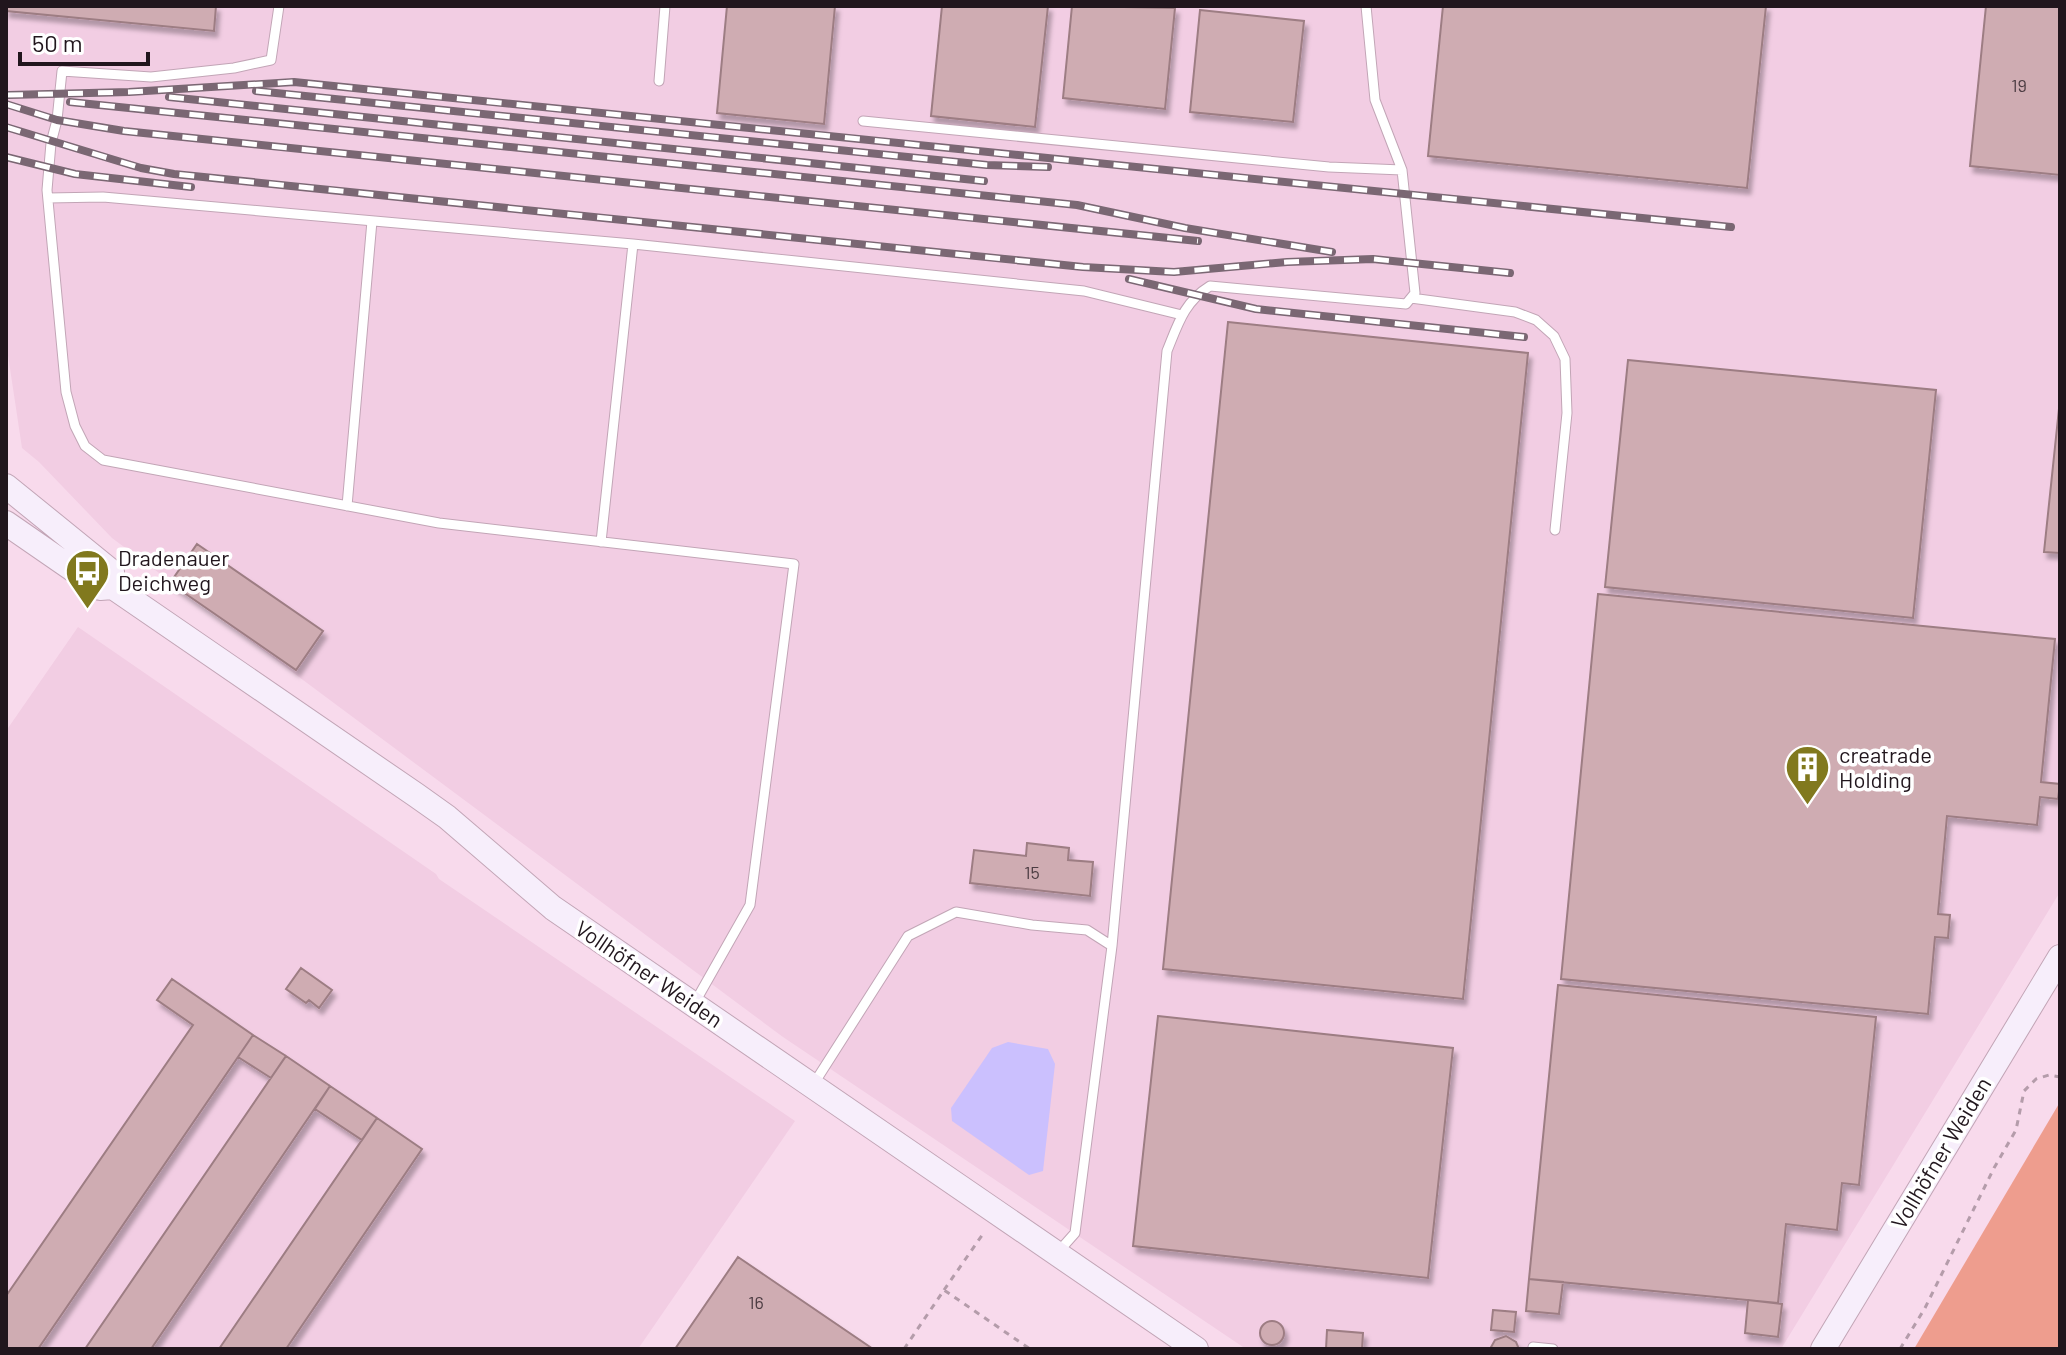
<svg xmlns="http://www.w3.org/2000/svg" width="2066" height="1355" font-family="Barlow,sans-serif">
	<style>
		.built { fill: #f2cde3 }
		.green { fill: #ee9d8e }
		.water { fill: #cbc0fe }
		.building { fill: #cfacb2; stroke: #9d7d83; stroke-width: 2; filter: url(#shadow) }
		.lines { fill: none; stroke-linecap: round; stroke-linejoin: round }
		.lane-casing { stroke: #c2a5b6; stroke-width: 11 }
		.secondary-casing { stroke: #c2a5b6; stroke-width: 26 }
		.path { stroke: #b49caa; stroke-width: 3; stroke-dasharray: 6 6; stroke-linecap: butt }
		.lane { stroke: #fff; stroke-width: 9 }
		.secondary { stroke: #f7eefb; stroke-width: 24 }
		.rail-casing { stroke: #7a6773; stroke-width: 8 }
		.rail { stroke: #fff; stroke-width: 5; stroke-dasharray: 15; stroke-linecap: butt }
		.labels { text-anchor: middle; stroke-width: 7; stroke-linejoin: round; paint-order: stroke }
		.number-label { font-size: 18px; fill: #4c3c42 }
		.poi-label { font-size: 22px; fill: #21161d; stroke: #fff; text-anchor: start }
		.street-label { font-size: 22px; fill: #21161d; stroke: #fff }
	</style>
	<defs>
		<filter id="shadow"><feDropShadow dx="3.5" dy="6" stdDeviation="2" flood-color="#0004"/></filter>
	</defs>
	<rect width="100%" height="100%" fill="#f8daec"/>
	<path class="built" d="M6,6H2060V892L1781,1349H1246L783,1037L112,538L39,462L22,448L6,342Z
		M78,627L436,874L439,879L795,1121L638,1349H6V731Z"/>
	<path class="green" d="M2060,1102V1349H1914Z"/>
	<path class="water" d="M1008,1042L1048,1049L1055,1064L1043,1171L1029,1175L952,1121L951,1108L992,1048Z"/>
	<path class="building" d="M6,6H216L214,31L6,11Z
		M727,6H835L824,124L717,113Z
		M942,6H1048L1035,127L931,116Z
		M1072,6L1175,8L1165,109L1063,98Z
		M1443,6H1766L1747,188L1428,156Z
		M1986,6H2060V175L1970,166Z
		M1200,10L1304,21L1293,122L1190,112Z
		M1228,322L1528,353L1463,999L1163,969Z
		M1628,360L1936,390L1913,618L1605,587Z
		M2060,399V553L2044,552Z
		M197,544L323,631L296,670L170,583Z
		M1598,594L2055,639L2041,782L2060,784L2058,799L2040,797L2037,825L1947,816L1938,914L1950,915L1948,938L1935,937L1928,1014L1561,979Z
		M1027,843L1069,848L1068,860L1093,862L1090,896L970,883L974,850L1026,856Z
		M301,968L332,990L319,1008L309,1000L306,1003L286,989Z
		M172,979L253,1035L38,1349H6V1296L193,1025L157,1000Z
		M1558,985L1876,1017L1859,1185L1842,1183L1837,1230L1786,1224L1778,1303L1529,1279Z
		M1158,1016L1453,1048L1428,1278L1133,1246Z
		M253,1035L286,1056L271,1078L238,1057Z
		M286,1056L330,1086L151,1349H85Z
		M330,1086L377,1118L362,1140L315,1109Z
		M377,1118L422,1149L286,1349H219Z
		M738,1257L873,1349H675Z
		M1529,1279L1563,1282L1559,1314L1526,1311Z
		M1748,1300L1782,1304L1778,1337L1745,1333Z
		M1493,1310L1516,1312L1514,1332L1491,1330Z
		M1260 1333a12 12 0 1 1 24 0a12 12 0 1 1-24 0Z
		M1327,1330L1363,1333L1362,1349H1326Z
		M1506,1336L1516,1342L1519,1349H1490L1495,1340Z"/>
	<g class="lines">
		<defs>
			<path id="lane" d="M279,6L271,60L234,68L151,77L62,71L57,120L51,143L47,190L66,392L75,426L85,446L103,460L439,523L794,564L750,905L694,1004
				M659,81L665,6
				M863,121L1329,167L1402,170
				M48,198L103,197L633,244
				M1411,298L1515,312L1536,320L1554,336L1565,359L1567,413L1555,530
				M347,506L372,221
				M601,542L633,244L1084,291L1182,315
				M1112,946L1167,351C1178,324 1184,302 1210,286L1406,304L1415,293L1402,170L1375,100L1366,6
				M813,1085L908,936L956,912L1032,925L1087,930L1112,946L1075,1233L1059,1251
				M1533,1347L1553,1349"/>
			<path id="secondary" d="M6,486L112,572L113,587
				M6,523L100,588L113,587L416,795L447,817L553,908L1196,1349
				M1823,1349L2060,957"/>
		</defs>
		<use href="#lane" class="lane-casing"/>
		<use href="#secondary" class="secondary-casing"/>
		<path class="path" d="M944,1290L985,1231
			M904,1349L944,1290L1030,1349
			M1900,1349L1925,1308L1994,1168L2016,1130L2024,1091L2036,1079L2049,1075L2060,1077"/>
		<use href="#lane" class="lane"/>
		<use href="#secondary" class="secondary"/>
		<defs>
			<path id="rail" d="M256,91L987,165L1048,167
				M8,95L129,92L294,82L1731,227
				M169,97L984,181
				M70,102L1077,205L1185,228L1332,252
				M6,104L57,120L124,131L1198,241
				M6,127L141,168L174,174L1083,267L1174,272L1287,262L1373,259L1510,273
				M6,157L75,174L191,187
				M1129,279L1256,309L1524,337"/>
		</defs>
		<use href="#rail" class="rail-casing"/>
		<use href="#rail" class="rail"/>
	</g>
	<defs>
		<symbol id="bus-pin" viewBox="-11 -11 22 30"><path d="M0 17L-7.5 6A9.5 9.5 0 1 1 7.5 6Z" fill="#81791e" stroke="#fff"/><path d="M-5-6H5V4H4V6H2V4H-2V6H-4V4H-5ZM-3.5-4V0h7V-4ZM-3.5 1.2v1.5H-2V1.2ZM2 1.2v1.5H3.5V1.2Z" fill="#fff"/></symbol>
		<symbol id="building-pin" viewBox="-11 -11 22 30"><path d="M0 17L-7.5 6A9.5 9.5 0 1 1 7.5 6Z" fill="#81791e" stroke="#fff"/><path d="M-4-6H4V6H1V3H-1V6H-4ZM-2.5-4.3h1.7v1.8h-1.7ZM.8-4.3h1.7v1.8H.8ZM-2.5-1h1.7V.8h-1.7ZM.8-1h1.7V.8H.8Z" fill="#fff"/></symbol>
	</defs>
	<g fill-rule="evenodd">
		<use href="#bus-pin" x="62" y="546" width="51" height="69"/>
		<use href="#building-pin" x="1782" y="742" width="51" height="69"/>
	</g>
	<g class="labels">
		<g class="number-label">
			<text x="2019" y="92">19</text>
			<text x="1032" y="879">15</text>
			<text x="756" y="1309">16</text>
		</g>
		<g class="poi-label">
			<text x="118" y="566">Dradenauer<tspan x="118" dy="25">Deichweg</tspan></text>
			<text x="1839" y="763">creatrade<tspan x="1839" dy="25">Holding</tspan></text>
		</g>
		<g class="street-label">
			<text transform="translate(649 974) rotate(34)" y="8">Vollhöfner Weiden</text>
			<text transform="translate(1941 1153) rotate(-59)" y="8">Vollhöfner Weiden</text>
		</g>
	</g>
	<rect width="2066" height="1355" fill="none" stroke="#21161d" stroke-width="16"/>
	<path d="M20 52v12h128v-12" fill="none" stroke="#21161d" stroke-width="4"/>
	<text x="32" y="52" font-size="24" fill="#21161d" stroke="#ffffff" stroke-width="6" paint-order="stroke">50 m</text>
</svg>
